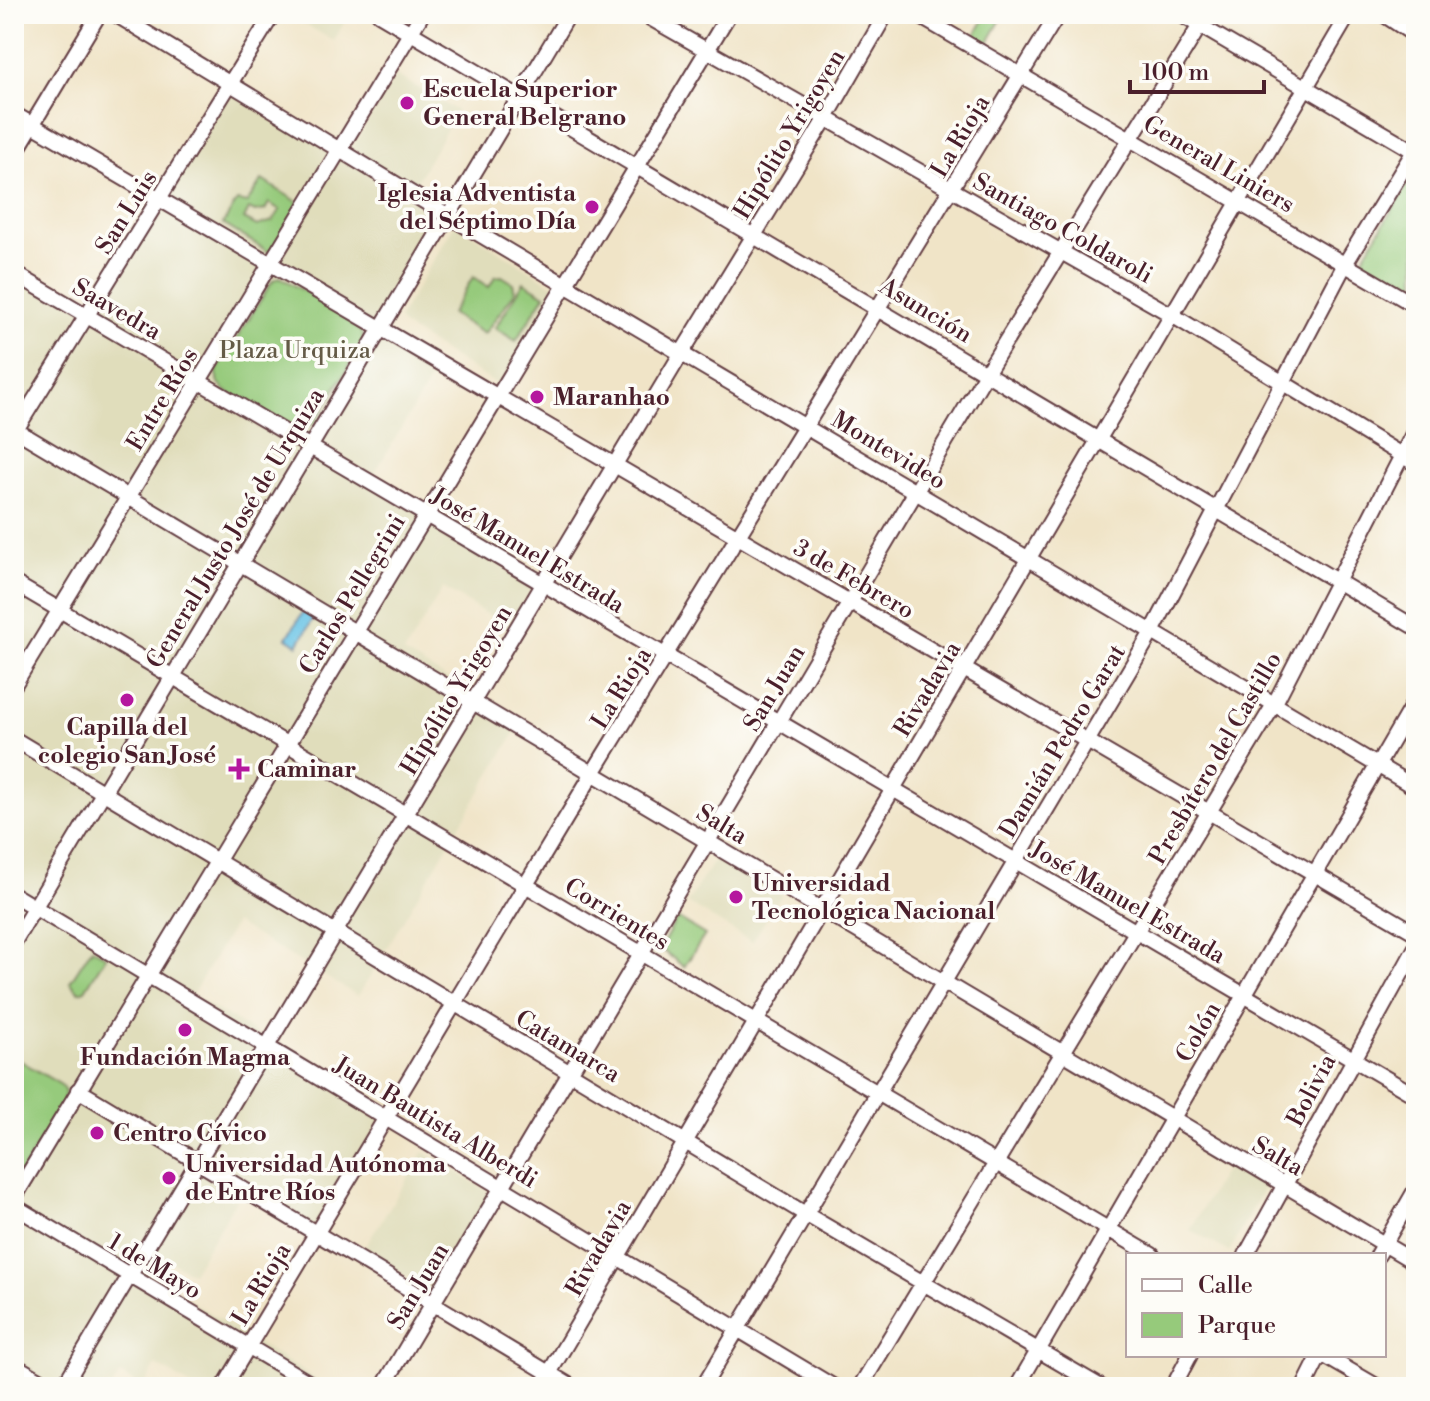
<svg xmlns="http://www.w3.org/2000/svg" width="1430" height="1401" font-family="'Libre Bodoni',serif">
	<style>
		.built { fill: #e0ddbb }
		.green { fill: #96ca7b; stroke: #707453; stroke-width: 2; fill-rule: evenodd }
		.water { fill: #68c3e6; stroke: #597188; stroke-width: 2 }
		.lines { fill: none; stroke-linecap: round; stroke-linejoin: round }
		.minor-casing { stroke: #633d42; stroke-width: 18 }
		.minor { stroke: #fff; stroke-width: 14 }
		.poi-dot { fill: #b5179e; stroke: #fdfcf7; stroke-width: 3 }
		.labels { text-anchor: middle; stroke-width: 7; stroke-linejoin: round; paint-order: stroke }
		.poi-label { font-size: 24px; font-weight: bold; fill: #4a1f2b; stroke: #fdfcf7; text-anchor: start }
		.street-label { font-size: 24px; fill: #4a1f2b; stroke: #fdfcf7 }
		.park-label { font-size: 24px; fill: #655b47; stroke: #fdfcf7 }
	</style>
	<rect width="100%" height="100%" fill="#fdfcf7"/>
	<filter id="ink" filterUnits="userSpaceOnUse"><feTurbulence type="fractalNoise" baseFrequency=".0125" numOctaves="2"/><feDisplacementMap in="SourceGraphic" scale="16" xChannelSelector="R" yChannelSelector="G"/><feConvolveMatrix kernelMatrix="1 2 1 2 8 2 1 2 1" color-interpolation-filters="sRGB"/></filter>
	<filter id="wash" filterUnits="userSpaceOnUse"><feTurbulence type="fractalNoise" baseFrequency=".006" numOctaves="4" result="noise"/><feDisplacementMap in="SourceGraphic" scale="32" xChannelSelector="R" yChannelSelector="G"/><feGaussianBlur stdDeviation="1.8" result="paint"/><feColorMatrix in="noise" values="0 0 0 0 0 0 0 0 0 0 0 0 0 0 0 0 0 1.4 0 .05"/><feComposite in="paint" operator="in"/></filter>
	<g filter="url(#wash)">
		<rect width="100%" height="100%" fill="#f0e4c7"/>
		<path class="built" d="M287,14H349L334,41Z
			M396,75L457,111L415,184L393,171L390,175L352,148Z
			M229,90L439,217L370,329L438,366L374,474L493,546L486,557L533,586L508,627L443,588L404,653L521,723L358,996L235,923L192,995L386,1111L312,1234L241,1192L192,1273L158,1254L146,1273L328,1387H193L156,1365L143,1387L120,1374L112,1387H14V268L93,315Z
			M455,224L558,288L500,383L496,384L401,324L399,318Z
			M718,854L782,894L752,942L687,903Z
			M424,1152L487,1191L489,1197L435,1288L429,1290L363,1250Z
			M1228,1163L1266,1185L1229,1252L1190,1230Z"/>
		<path class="green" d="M987,14L1002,18L987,44L974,37Z
			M1416,170V297L1360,263Z
			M262,180L303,205L277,248L269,252L223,224L237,201L247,203ZM269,203L280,210L273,221L257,226L244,219L249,209L255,212L265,210Z
			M502,276L513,283L515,292L484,334L451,314L473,277L489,287L495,277Z
			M280,277L355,321L365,340L314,424L293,430L224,390L217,380V370L273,280Z
			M524,282L545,295L516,341L495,328Z
			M677,918L705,935L684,967L660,948Z
			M92,948L106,956L85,990L79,992L70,982Z
			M14,1057L61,1085L65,1092L64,1103L14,1184Z"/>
		<path class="water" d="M304,610L315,616L298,645L287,638Z"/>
	</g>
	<g filter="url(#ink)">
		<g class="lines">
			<defs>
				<path id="minor" d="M115,14L447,215L1416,788
					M379,14L1416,628
					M643,14L1172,315L1416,464
					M916,14L1416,306
					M1180,14L1414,151
					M1383,14L1416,36
					M14,114L1416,933
					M14,155L99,14
					M14,273L1416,1096
					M14,429L1416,1263
					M14,433L273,14
					M14,583L1152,1255
					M14,685L422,14
					M14,739L807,1215L1101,1387
					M14,895L834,1387
					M14,942L569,14
					M78,1090L572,1387
					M14,1198L729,14
					M14,1206L316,1387
					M1246,1255L1416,947
					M1378,1255L1416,1189
					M1323,1355L1378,1387
					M14,1365L52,1387
					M63,1387L681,354L826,118L886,14
					M224,1387L593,773L1058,14
					M383,1387L987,372L1207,14
					M541,1387L1349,14
					M703,1387L1152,632L1345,264L1416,148
					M860,1387L1275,703L1416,428
					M1017,1387L1416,699
					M1173,1387L1190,1355
					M1304,1387L1320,1355"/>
			</defs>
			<use href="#minor" class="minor-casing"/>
			<use href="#minor" class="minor"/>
		</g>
	</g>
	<g class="poi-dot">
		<circle cx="407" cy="103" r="8"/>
		<circle cx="592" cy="207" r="8"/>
		<circle cx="537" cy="397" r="8"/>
		<circle cx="127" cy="700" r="8"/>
		<path d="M235 757h8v8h8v8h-8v8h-8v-8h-8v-8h8z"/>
		<circle cx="736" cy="897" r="8"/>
		<circle cx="185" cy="1030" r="8"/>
		<circle cx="97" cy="1133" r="8"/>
		<circle cx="169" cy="1178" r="8"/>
	</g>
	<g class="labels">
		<g class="poi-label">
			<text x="423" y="97">Escuela Superior<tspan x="423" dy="28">General Belgrano</tspan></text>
			<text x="576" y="201" text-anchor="end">Iglesia Adventista<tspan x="576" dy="28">del Séptimo Día</tspan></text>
			<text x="553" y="405">Maranhao</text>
			<text x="127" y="735" text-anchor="middle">Capilla del<tspan x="127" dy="28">colegio San José</tspan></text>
			<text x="257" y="777">Caminar</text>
			<text x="752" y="891">Universidad<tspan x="752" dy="28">Tecnológica Nacional</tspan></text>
			<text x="185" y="1065" text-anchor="middle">Fundación Magma</text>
			<text x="113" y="1141">Centro Cívico</text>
			<text x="185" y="1172">Universidad Autónoma<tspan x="185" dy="28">de Entre Ríos</tspan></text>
		</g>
		<g class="street-label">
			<text transform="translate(789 134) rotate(-59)" y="8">Hipólito Yrigoyen</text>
			<text transform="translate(960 136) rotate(-59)" y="8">La Rioja</text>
			<text transform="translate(1219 164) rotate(30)" y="8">General Liniers</text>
			<text transform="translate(126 212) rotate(-58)" y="8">San Luis</text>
			<text transform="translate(1063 228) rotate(29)" y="8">Santiago Coldaroli</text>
			<text transform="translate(117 309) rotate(30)" y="8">Saavedra</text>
			<text transform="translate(926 310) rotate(31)" y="8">Asunción</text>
			<text transform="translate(162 399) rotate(-59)" y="8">Entre Ríos</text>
			<text transform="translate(889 450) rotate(31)" y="8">Montevideo</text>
			<text transform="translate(235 528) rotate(-59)" y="8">General Justo José de Urquiza</text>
			<text transform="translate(528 550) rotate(31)" y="8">José Manuel Estrada</text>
			<text transform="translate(854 579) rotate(30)" y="8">3 de Febrero</text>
			<text transform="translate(352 594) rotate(-59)" y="8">Carlos Pellegrini</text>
			<text transform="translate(621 688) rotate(-58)" y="8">La Rioja</text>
			<text transform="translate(774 688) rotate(-59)" y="8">San Juan</text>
			<text transform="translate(927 689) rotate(-59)" y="8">Rivadavia</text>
			<text transform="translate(456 690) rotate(-59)" y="8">Hipólito Yrigoyen</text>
			<text transform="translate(1062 741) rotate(-59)" y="8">Damián Pedro Garat</text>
			<text transform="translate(1215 758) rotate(-60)" y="8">Presbítero del Castillo</text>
			<text transform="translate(722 824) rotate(31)" y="8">Salta</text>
			<text transform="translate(1128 902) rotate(30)" y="8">José Manuel Estrada</text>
			<text transform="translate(617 914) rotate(31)" y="8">Corrientes</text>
			<text transform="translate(1198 1032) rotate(-60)" y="8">Colón</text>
			<text transform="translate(568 1046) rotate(31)" y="8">Catamarca</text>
			<text transform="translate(1311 1090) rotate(-62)" y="8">Bolivia</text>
			<text transform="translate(436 1122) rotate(31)" y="8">Juan Bautista Alberdi</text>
			<text transform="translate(1278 1156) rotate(30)" y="8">Salta</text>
			<text transform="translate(598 1248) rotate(-60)" y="8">Rivadavia</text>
			<text transform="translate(155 1266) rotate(31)" y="8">1 de Mayo</text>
			<text transform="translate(261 1284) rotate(-59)" y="8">La Rioja</text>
			<text transform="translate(418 1286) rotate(-59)" y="8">San Juan</text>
		</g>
		<g class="park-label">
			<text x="295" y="358">Plaza Urquiza</text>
		</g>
	</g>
	<rect width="1430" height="1401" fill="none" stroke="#fdfcf7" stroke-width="48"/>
	<rect x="1126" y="1253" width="260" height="104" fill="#fdfcf7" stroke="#b5a4a5" stroke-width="2"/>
	<rect x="1142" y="1279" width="40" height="12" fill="#ffffff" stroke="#b5a4a5" stroke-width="2"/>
	<text x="1198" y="1293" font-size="24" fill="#4a1f2b">Calle</text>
	<rect x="1142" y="1313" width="40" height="24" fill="#96ca7b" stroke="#b5a4a5" stroke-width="2"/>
	<text x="1198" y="1333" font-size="24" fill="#4a1f2b">Parque</text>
	<path d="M1130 80v12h134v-12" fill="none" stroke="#4a1f2b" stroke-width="4"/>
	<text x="1142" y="80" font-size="24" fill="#4a1f2b" stroke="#fdfcf7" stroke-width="6" paint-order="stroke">100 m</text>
</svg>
